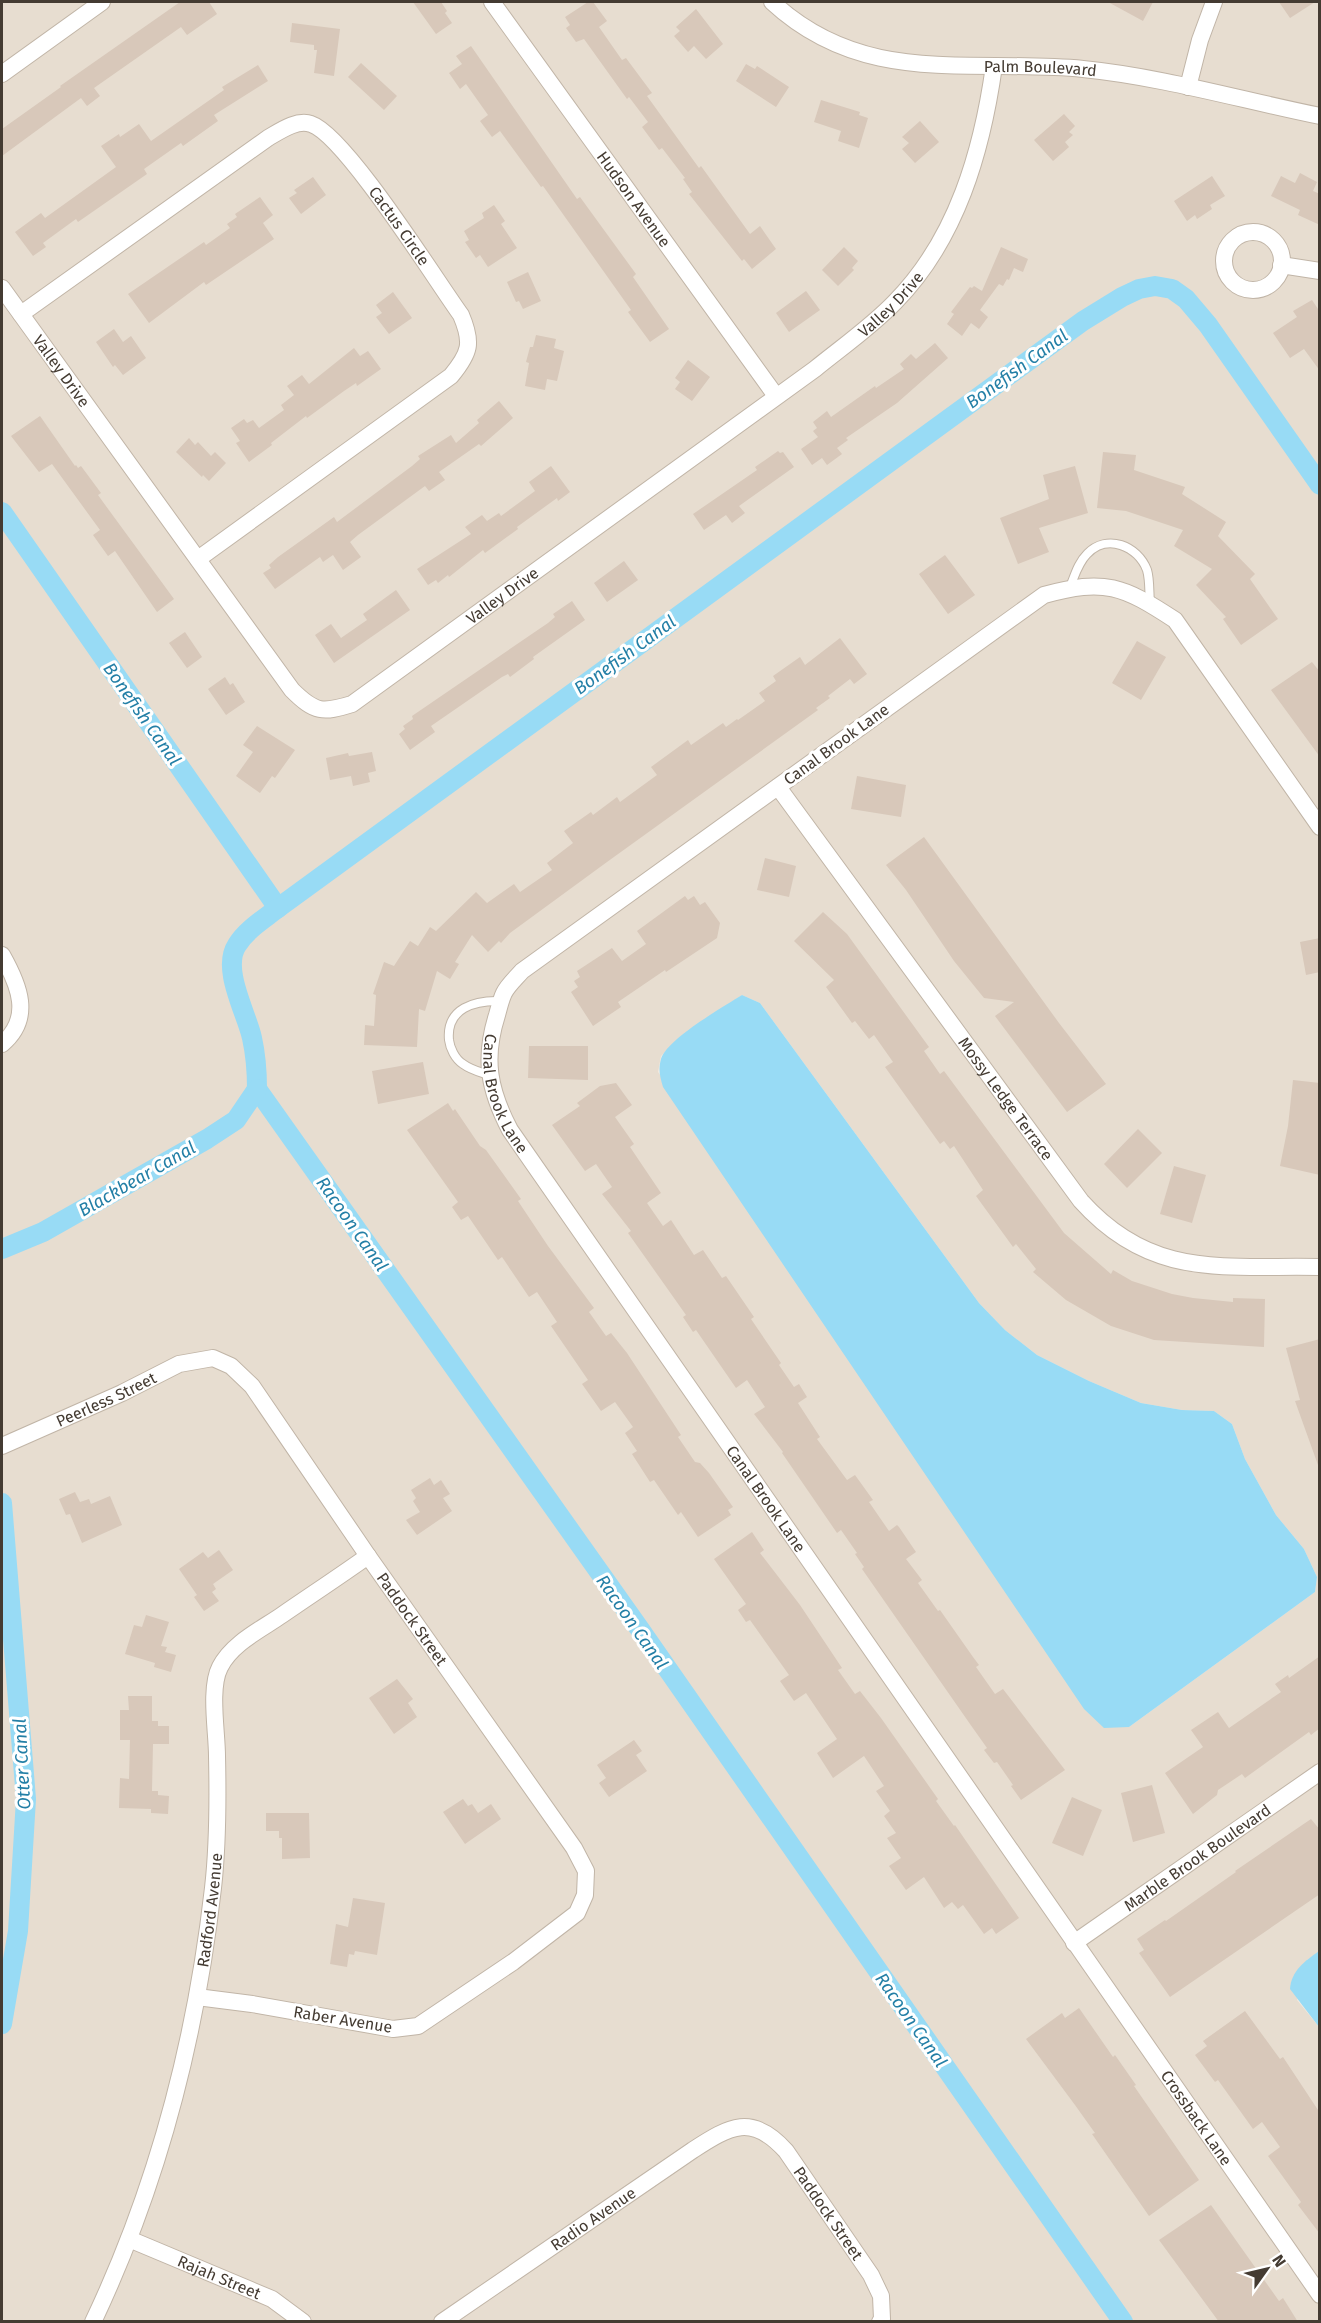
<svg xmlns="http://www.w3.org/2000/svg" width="1321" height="2323" viewBox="0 0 1321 2323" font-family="'Fira Sans',sans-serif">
<rect width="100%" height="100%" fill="#f2ebe2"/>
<path fill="#e7ddd0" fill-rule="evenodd" d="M 2,2 L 1319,2 L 1320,1951 L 1307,1960 L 1297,2000 L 1319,2027 L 1319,2321 L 2,2322 ZM 742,995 L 760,1003 L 979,1303 L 1005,1330 L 1037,1355 L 1089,1381 L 1141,1403 L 1182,1410 L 1214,1411 L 1232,1424 L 1245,1459 L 1276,1515 L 1304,1549 L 1317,1577 L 1315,1592 L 1129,1727 L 658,1072 L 661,1056 L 676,1041 Z"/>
<g fill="#98dbf5">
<path d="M 742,995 L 760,1003 L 979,1303 L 1005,1330 L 1037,1355 L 1089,1381 L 1141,1403 L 1182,1410 L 1214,1411 L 1232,1424 L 1245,1459 L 1276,1515 L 1304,1549 L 1317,1577 L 1315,1592 L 1129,1727 L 1104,1728 L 1084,1709 L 663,1087 C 660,1077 658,1070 661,1059 C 667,1039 723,1007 742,995 Z"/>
<path d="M 1319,1951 L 1319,2027 L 1290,1989 C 1291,1971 1305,1961 1319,1951 Z"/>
</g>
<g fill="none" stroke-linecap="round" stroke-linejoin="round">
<g stroke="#98dbf5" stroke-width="20">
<polyline points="2,512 278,908 1083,321 1122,297 1139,289 1155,286 1172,289 1186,299 1208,325 1320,485"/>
<path d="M 278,908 C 264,919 246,930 237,945 C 221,969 247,1014 252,1038 C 256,1056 257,1071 257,1089 L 639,1628 L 1123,2322"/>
<polyline points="2,1249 43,1232 207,1139 236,1120 257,1089"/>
<polyline points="2,1503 26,1799 18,1931 2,2024"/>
</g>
</g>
<g fill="#d8c8ba">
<polygon points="180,2 209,2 217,14 187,35 181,27 94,88 100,96 87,106 81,98 2,156 2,129 61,87 60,86"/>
<polygon points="413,2 441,2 447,11 445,13 452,23 436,34"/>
<polygon points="588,2 593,2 607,21 599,27 622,60 626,58 652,93 647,96 699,168 701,166 750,234 760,226 776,249 752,269 744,259 742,261 689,194 692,192 683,179 685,178 662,148 659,150 642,127 648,122 629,97 627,99 584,39 576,42 566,28 570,25 565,17"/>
<polygon points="1108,2 1153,2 1143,21"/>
<polygon points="1279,2 1315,2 1290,18"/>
<polygon points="696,9 723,44 706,59 694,46 688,52 674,36 680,31 676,27"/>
<polygon points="292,23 340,29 334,76 314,73 317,50 314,50 314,45 290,42"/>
<polygon points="471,46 577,199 580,197 636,274 633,277 669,329 650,342 628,312 631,310 543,186 541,187 500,131 492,137 480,121 488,115 466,84 460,89 449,73 462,64 456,56"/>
<polygon points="361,63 397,96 384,110 348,77"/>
<polygon points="746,64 755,69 757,66 789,87 776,107 736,81"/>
<polygon points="258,65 268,81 214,115 218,121 183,146 181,143 144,169 147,174 78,222 76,219 43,243 46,247 33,256 15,232 41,213 45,218 116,167 101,146 119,134 120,137 139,124 151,141 224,90 222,87"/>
<polygon points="821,100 860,112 859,115 868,118 859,148 838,141 841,131 814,122"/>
<polygon points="1064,114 1075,126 1069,132 1073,135 1065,142 1069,147 1053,161 1034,140"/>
<polygon points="920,121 939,142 915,163 902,149 909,143 902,137"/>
<polygon points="1300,173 1317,182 1313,191 1320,194 1320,225 1298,215 1300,210 1271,196 1281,176 1295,183"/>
<polygon points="1212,176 1225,196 1210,205 1212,209 1197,219 1195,215 1187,221 1174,201"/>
<polygon points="313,177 326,195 301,214 289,198 297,193 294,190"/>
<polygon points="260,197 273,215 263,223 274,239 206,285 204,282 149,323 128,294 204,242 206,245 230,228 227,224 237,217 235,214"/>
<polygon points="494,205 505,221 501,224 517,248 488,267 480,255 476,258 465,242 469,240 464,231 484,218 482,213"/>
<polygon points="844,247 858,261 852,268 854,270 838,286 822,270"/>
<polygon points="1001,247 1028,259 1023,272 1014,268 1009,280 1007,279 1003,286 999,284 980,310 988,317 979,329 971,323 962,336 947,324 954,314 951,312 970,287 972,288 974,286 982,291"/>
<polygon points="528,272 541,301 523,309 519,301 516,302 507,282"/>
<polygon points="806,291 820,310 789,332 776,313"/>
<polygon points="393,292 412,318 389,334 376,317 382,313 376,305"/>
<polygon points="1312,300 1320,312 1320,371 1304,349 1290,358 1273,333 1297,317 1293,311"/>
<polygon points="114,329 123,342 131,336 146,358 123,375 115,365 113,367 96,342"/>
<polygon points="536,335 556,339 554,348 564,351 557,381 547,379 545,390 525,386 529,363 526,362 530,347 533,347"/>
<polygon points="935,343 948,358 897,403 846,438 848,440 837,448 842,454 827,465 822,458 812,465 801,449 818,437 813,431 817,428 813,422 827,411 831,417 875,386 876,388 904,369 900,364 911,354 916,359"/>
<polygon points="354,348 360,356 368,351 381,369 357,386 356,383 344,391 307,418 306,416 271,443 272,445 249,462 236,443 240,441 231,428 244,419 247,423 253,420 259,428 284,410 281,405 294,395 287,386 302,375 309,384"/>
<polygon points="688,360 710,377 692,401 675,389 680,382 675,378"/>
<polygon points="499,401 513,418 481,446 479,444 439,472 445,480 429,491 425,486 358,535 350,542 361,557 343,570 333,555 323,562 320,557 275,589 263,573 271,568 269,565 278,557 334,517 337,522 412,466 420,459 418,456 451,435 456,443 479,423 477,420"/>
<polygon points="40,416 75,466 76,465 78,468 81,466 101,493 98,495 103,502 174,599 157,612 115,551 108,556 93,535 100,530 52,464 39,472 11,436"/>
<polygon points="189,438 195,445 198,442 211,456 215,452 226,463 209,481 203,475 202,477 176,452"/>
<polygon points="778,451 780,453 783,452 794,467 739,506 745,513 732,523 726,515 704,530 693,514 757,470 755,467"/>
<polygon points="1103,452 1136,455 1134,470 1185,487 1182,494 1226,522 1218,536 1255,574 1250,579 1278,619 1241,645 1223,619 1226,617 1196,585 1212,569 1174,546 1183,530 1126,511 1097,508"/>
<polygon points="551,466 570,492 558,501 557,498 517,527 518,529 485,553 483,550 449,577 448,575 438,583 436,580 428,585 417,569 471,534 465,527 482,515 487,521 499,513 501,516 535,491 529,482"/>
<polygon points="1075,466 1088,513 1039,528 1049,552 1018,564 1000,518 1049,499 1043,475"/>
<polygon points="945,555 975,595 948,614 919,574"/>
<polygon points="624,561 638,580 607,602 594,583"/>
<polygon points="396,590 410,610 334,663 315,635 331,624 341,638 367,620 363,614"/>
<polygon points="572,601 585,620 533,657 534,659 510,677 508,674 502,677 431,726 435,732 410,750 399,734 405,729 403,726 413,719 412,716 548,623 555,617 553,614"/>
<polygon points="185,632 202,657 187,668 169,643"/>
<polygon points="840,638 867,674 854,684 850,679 828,696 830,698 816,708 818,710 607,862 510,933 501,943 499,941 488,952 472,935 455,962 459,964 450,979 437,971 425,1011 419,1009 417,1047 364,1045 365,1025 374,1026 376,995 373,994 384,962 394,966 410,941 418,946 430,927 436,931 476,892 487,903 514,884 520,892 552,870 547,863 573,843 564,831 591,812 593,815 617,797 620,802 657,775 651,767 688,740 691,745 723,723 726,727 737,719 738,720 765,701 759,693 776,681 773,676 800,657 805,665"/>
<polygon points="1137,641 1166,657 1141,700 1112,683"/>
<polygon points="1312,662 1320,672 1320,757 1271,690"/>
<polygon points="225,677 230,685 233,683 245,702 226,715 208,689"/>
<polygon points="257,726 295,750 275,778 272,776 260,793 236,776 253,752 243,745"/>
<polygon points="372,752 376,771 368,773 370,782 353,786 351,776 330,780 326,758 348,753 349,756"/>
<polygon points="857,776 906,785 901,817 851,809"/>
<polygon points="924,837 1059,1023 1106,1084 1067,1112 995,1016 1014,1002 984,998 954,961 906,890 886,865"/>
<polygon points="765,858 796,866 789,897 757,890"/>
<polygon points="685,896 688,900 694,896 700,905 705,902 720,923 717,938 666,972 665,970 618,1002 621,1007 593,1026 571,992 578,987 574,981 580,977 577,971 612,948 622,961 646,944 637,931"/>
<polygon points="823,912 847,934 929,1047 924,1051 940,1074 944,1071 947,1075 1064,1233 1111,1274 1113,1270 1132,1281 1172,1294 1193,1298 1233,1302 1233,1298 1265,1299 1264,1347 1154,1340 1111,1326 1066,1300 1033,1272 1036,1269 1016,1244 1013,1247 976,1196 983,1190 954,1146 950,1149 944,1141 940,1144 885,1067 893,1062 874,1035 869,1039 855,1021 852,1023 826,987 834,980 794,941"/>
<polygon points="1320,938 1320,972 1306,975 1300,942"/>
<polygon points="529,1046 588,1046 588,1080 528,1078"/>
<polygon points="423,1062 429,1094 378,1104 372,1071"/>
<polygon points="1293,1080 1320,1083 1320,1175 1280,1166 1288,1126"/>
<polygon points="616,1083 632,1105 615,1117 634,1144 630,1147 661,1193 647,1203 663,1226 671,1220 694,1255 703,1250 722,1278 726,1276 754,1317 751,1319 781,1363 779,1365 794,1387 799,1384 807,1397 798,1403 820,1437 817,1439 847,1480 855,1475 873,1500 869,1502 889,1531 897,1525 899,1527 916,1552 906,1559 922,1580 918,1583 938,1611 940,1610 973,1657 979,1665 976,1667 995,1694 1003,1689 1065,1770 1021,1800 1011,1786 1013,1785 997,1762 994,1763 984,1750 987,1748 970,1724 862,1569 864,1567 855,1554 857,1553 841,1530 837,1533 782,1453 783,1452 754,1414 765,1407 747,1380 736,1388 696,1330 693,1332 683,1317 686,1315 628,1233 631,1231 602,1194 612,1187 596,1164 585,1171 552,1125 580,1106 577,1103 600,1086"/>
<polygon points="448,1103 453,1111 455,1109 459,1115 480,1146 486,1150 521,1199 518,1201 548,1246 594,1308 589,1312 606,1336 611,1333 627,1353 681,1435 678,1437 695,1462 700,1463 709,1473 733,1507 728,1510 731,1515 698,1537 681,1512 678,1515 654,1480 650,1482 632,1454 637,1451 625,1433 633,1427 615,1402 601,1411 582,1384 588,1380 551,1326 557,1322 537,1292 529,1297 502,1257 498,1260 468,1216 461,1220 452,1207 458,1202 407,1130"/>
<polygon points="1138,1129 1162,1153 1127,1188 1104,1164"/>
<polygon points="1174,1166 1206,1175 1192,1223 1160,1214"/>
<polygon points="1320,1339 1320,1465 1318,1465 1295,1401 1300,1400 1286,1348"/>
<polygon points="430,1478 434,1485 441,1480 450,1494 443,1498 452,1511 417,1535 406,1520 420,1512 413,1501 416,1498 411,1490"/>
<polygon points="75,1492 80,1502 89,1499 91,1504 110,1496 122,1525 82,1543 70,1514 66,1515 59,1499"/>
<polygon points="752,1532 764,1550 760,1553 800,1605 842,1668 838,1670 855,1694 860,1691 881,1718 938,1799 936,1801 954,1826 955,1825 1019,1918 996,1934 992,1928 984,1934 963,1905 958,1909 952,1902 944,1908 924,1877 906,1890 889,1866 901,1858 887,1838 896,1833 884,1816 890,1811 876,1791 884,1786 864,1756 833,1778 817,1753 837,1739 806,1693 794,1701 780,1681 789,1675 750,1620 746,1622 738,1610 746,1604 714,1559"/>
<polygon points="219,1550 233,1570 213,1584 216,1589 212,1592 219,1601 204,1611 194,1597 197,1595 179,1569 203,1552 208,1558"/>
<polygon points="146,1615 169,1622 161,1646 167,1647 165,1652 176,1655 171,1672 154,1667 155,1663 125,1654 134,1625 142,1627"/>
<polygon points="1320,1656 1320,1728 1311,1735 1309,1732 1245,1778 1242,1774 1218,1790 1217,1795 1193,1814 1165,1773 1203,1747 1191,1730 1218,1712 1229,1728 1281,1692 1275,1684 1288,1675 1289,1678"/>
<polygon points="397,1679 413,1699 408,1703 417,1717 394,1734 369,1698"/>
<polygon points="128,1696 152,1696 152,1721 158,1721 158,1726 169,1726 169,1744 153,1744 152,1791 158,1791 158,1795 169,1796 168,1814 151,1813 151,1809 119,1808 120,1778 129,1779 130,1740 120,1740 120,1710 129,1710"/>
<polygon points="634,1740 642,1751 636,1755 647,1771 609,1797 599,1783 606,1778 597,1765"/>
<polygon points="1152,1785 1165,1833 1133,1842 1121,1793"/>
<polygon points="1072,1797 1102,1810 1083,1856 1052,1843"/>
<polygon points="463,1799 468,1806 472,1804 478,1813 491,1804 501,1819 465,1844 443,1812"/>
<polygon points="266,1813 309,1813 310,1858 282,1859 282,1838 279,1838 279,1831 266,1831"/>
<polygon points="1311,1819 1320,1830 1320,1894 1170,1997 1139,1953 1144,1950 1137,1939 1165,1920 1166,1921 1236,1872 1235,1871"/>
<polygon points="353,1898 385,1903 377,1955 355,1951 354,1955 349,1954 347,1967 330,1964 336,1924 348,1927"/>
<polygon points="1079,2008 1113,2057 1115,2055 1136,2085 1134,2086 1199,2180 1149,2216 1092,2134 1095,2133 1075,2105 1026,2039 1062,2013 1065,2018"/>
<polygon points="1245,2011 1280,2059 1283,2057 1320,2113 1320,2234 1298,2205 1301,2202 1268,2156 1280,2147 1262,2122 1253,2129 1218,2080 1215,2082 1195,2055 1207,2046 1203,2041"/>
<polygon points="1211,2205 1279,2301 1283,2298 1298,2322 1219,2322 1159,2240"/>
</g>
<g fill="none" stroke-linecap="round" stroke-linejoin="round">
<defs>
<g id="lane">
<path d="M 1070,587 C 1075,575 1078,563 1087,554 C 1107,533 1138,546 1147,570 C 1150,580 1149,593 1150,603"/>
<path d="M 489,1075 C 480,1072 471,1070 463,1064 C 455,1059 450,1048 449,1040 C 446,1008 475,1000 501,1001"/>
</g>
<g id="street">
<path id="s1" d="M 492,2 L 776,396"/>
<path id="s2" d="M 772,2 C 865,88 970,58 1083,69 C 1163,77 1241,100 1320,116"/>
<polyline points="2,74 102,2"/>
<polyline points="1188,87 1200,40 1214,2"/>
<circle cx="1253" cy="261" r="29"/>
<polyline points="1281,265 1320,271"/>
<path id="s3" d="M 2,288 L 292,690 C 315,713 323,713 352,704 L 815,369 C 842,347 871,327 895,302 C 957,239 982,151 994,66"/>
<path id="s4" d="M 21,314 L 268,138 C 280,131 297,119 311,124 C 345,135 435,279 461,315 C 473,343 470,353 451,376 L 198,559"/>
<path id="s5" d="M 778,787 L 1081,1201 C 1152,1280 1224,1265 1320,1267"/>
<path id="s6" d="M 1320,827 L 1175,620 C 1123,586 1105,578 1044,595 L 522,971 C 516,978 508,985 504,993 C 501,999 499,1008 497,1015 C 483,1059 489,1090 510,1130 L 1320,2295"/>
<path d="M 2,955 C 19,985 33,1018 2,1044"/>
<path id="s7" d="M 2,1446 L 122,1393 L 179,1364 L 213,1358 L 231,1366 L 252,1386 L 368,1556 L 574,1848 L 586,1871 L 585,1895 L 577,1913 L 513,1962 L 418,2026 L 393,2029 L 252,2004 L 197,1997"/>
<path id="s8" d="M 1074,1943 L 1320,1772"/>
<path id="s9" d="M 129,2239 L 272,2299 L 303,2322"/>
<path id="s10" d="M 93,2322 C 158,2185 196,2038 213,1888 C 218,1844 218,1800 217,1756 C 217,1732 209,1688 220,1667 C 232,1643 262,1629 282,1615 C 311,1595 340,1576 368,1556"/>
<path id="s11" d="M 442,2322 L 693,2150 C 730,2126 752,2113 786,2151 L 871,2275 L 881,2296 L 882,2319 L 880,2322"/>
</g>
</defs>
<use href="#lane" stroke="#c1b5a7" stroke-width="10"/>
<use href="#street" stroke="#c1b5a7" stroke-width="18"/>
<use href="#lane" stroke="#fff" stroke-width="8"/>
<use href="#street" stroke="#fff" stroke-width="16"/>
</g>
<g text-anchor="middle" stroke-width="6" stroke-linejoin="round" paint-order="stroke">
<g font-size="16" fill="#443b32" stroke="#fff">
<text dy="6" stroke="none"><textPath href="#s2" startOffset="284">Palm Boulevard</textPath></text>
<text dy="6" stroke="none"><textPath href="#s1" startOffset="243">Hudson Avenue</textPath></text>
<text dy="6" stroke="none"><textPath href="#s4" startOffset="486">Cactus Circle</textPath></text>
<text dy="6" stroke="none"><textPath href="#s3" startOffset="1234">Valley Drive</textPath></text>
<text dy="6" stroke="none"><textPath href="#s3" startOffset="102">Valley Drive</textPath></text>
<text dy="6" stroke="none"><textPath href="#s3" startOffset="748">Valley Drive</textPath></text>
<text transform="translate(836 744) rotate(-36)" y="6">Canal Brook Lane</text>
<text dy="6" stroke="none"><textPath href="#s6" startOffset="1170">Canal Brook Lane</textPath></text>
<text dy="6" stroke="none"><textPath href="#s5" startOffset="386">Mossy Ledge Terrace</textPath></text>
<text dy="6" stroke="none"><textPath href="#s7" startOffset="114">Peerless Street</textPath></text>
<text dy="6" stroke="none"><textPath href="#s6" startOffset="1656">Canal Brook Lane</textPath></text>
<text dy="6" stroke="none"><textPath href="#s7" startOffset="561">Paddock Street</textPath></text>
<text dy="6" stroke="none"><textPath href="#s8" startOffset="150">Marble Brook Boulevard</textPath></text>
<text dy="6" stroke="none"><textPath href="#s10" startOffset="430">Radford Avenue</textPath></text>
<text transform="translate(343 2019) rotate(9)" y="6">Raber Avenue</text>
<text dy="6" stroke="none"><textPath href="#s6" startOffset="2410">Crossback Lane</textPath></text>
<text dy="6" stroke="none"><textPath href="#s11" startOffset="486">Paddock Street</textPath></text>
<text dy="6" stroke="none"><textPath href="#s11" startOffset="183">Radio Avenue</textPath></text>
<text dy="6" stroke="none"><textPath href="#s9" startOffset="98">Rajah Street</textPath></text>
</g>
<g font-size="18" font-style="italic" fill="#237fa6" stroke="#fff">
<text transform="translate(1017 369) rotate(-36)" y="6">Bonefish Canal</text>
<text transform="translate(625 655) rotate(-36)" y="6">Bonefish Canal</text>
<text transform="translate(142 714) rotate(55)" y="6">Bonefish Canal</text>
<text transform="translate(137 1179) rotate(-30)" y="6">Blackbear Canal</text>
<text transform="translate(352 1224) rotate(55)" y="6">Racoon Canal</text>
<text transform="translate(632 1622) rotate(55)" y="6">Racoon Canal</text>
<text transform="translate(22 1764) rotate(-93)" y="6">Otter Canal</text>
<text transform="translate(911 2020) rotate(55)" y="6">Racoon Canal</text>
</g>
</g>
<rect width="1321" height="2323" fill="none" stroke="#443b32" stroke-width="6"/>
<g transform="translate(1267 2269) rotate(56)" stroke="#ffffff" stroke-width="4.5" paint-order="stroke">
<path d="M0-4.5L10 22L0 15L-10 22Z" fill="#443b32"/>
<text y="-9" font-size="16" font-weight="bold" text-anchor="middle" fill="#443b32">N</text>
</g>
</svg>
